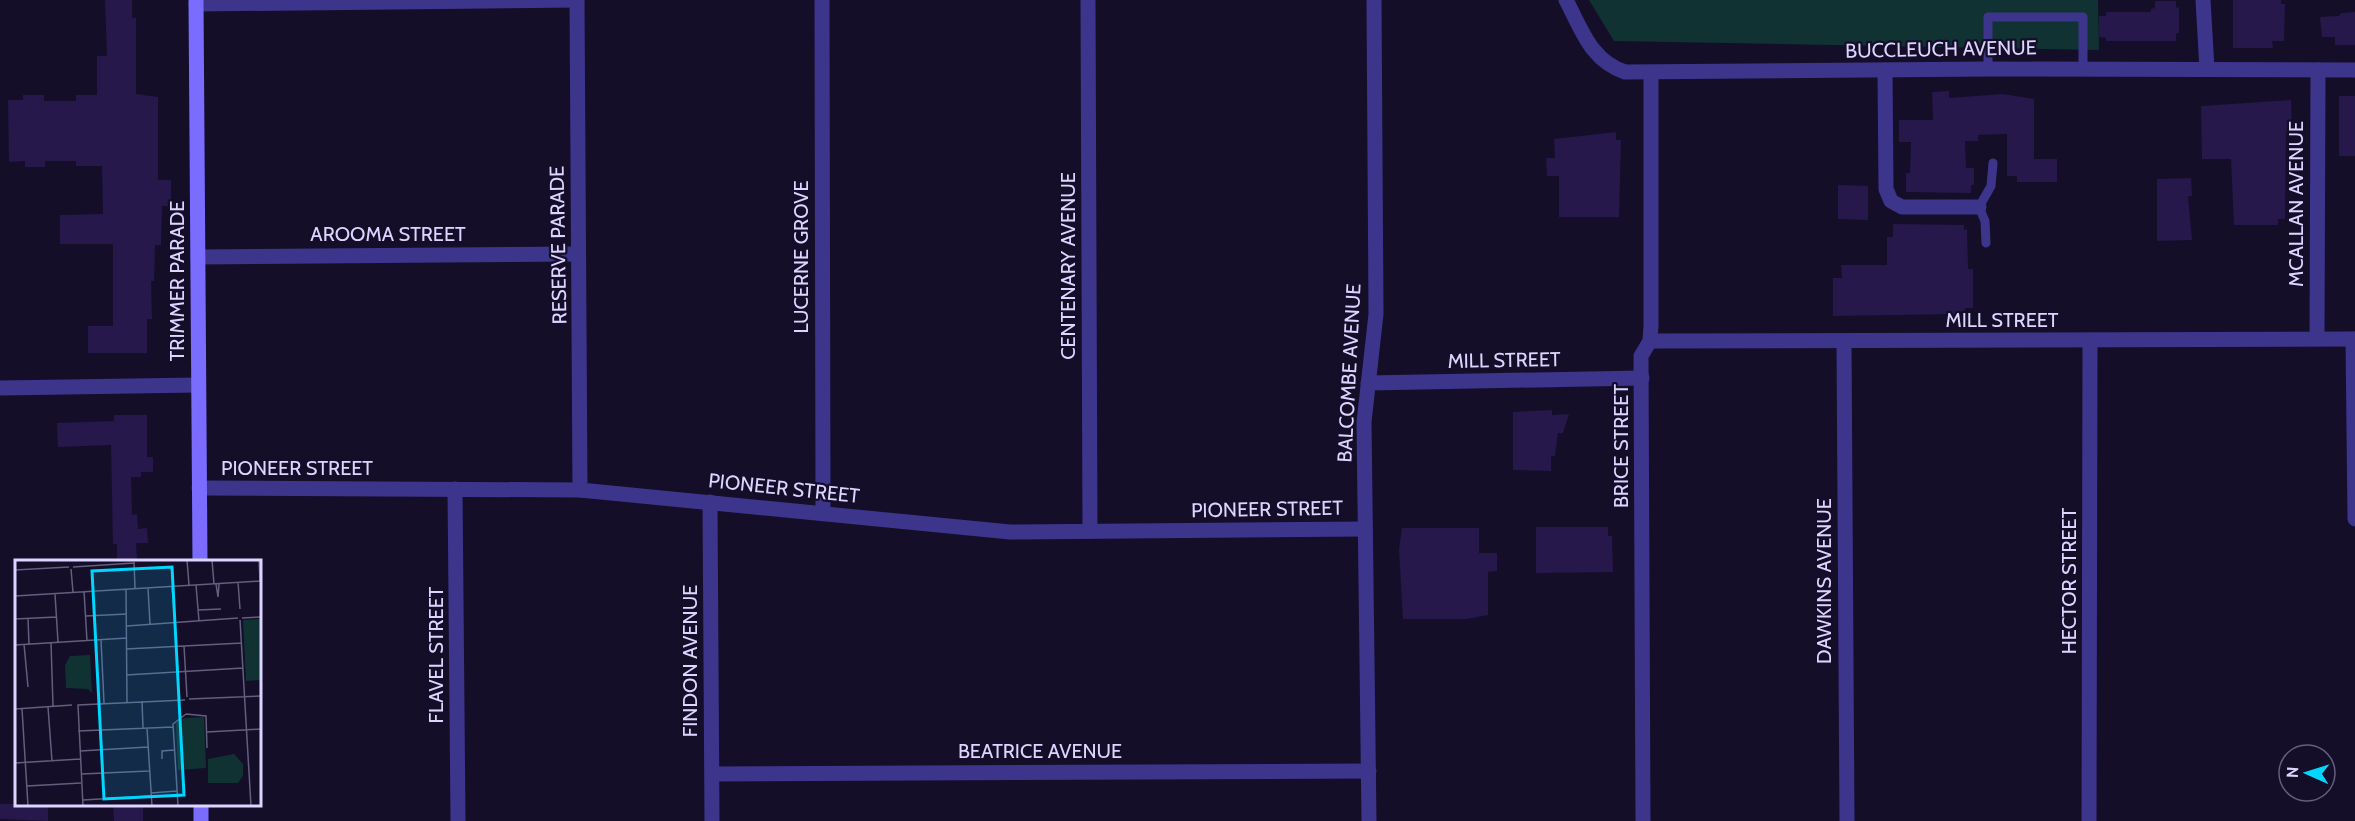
<svg xmlns="http://www.w3.org/2000/svg" width="2355" height="821" viewBox="0 0 2355 821" font-family="Cabin,sans-serif">
<rect width="100%" height="100%" fill="#140e29"/>
<polygon fill="#103233" points="1589,0 2098,0 2099,50 1614,41"/>
<g fill="#26184b">
<polygon points="105,0 132,0 132,18 136,18 136,94 158,97 158,180 171,180 171,206 162,206 161,245 155,245 154,281 151,281 152,319 147,319 147,353 88,353 88,326 113,326 113,244 60,244 60,215 103,214 102,166 76,166 76,161 45,161 45,167 25,167 25,161 9,162 8,100 23,100 23,95 44,95 44,101 76,101 76,95 97,95 97,56 107,56"/>
<polygon points="2233,0 2281,0 2281,4 2285,4 2284,41 2272,41 2273,48 2233,48"/>
<polygon points="2155,1 2176,1 2176,8 2179,7 2179,33 2176,33 2176,41 2106,41 2106,38 2099,37 2099,16 2106,16 2106,12 2151,12 2151,9 2155,8"/>
<polygon points="2355,12 2355,45 2335,45 2335,37 2322,37 2320,17 2339,16 2341,13"/>
<polygon points="1949,91 1949,98 2003,94 2034,99 2034,159 2057,159 2057,182 2017,182 2017,176 2007,176 2007,134 1978,135 1978,141 1965,141 1966,168 1974,168 1974,185 1971,185 1971,193 1906,192 1906,173 1910,173 1911,142 1899,142 1899,120 1933,120 1932,92"/>
<rect x="2339" y="96" width="16" height="60"/>
<polygon points="2291,100 2292,132 2286,132 2285,219 2278,219 2278,225 2234,225 2231,159 2202,159 2201,106"/>
<polygon points="1616,132 1616,140 1621,140 1619,217 1559,217 1559,176 1547,176 1546,158 1555,158 1554,139"/>
<polygon points="2191,178 2192,196 2188,196 2192,240 2157,241 2157,179"/>
<polygon points="1838,185 1868,186 1868,220 1838,219"/>
<polygon points="1893,224 1964,225 1964,230 1967,229 1968,269 1973,269 1973,308 1965,308 1965,313 1957,314 1833,316 1833,278 1842,278 1841,265 1887,265 1887,237 1893,237"/>
<polygon points="1552,410 1552,415 1569,414 1563,433 1558,433 1555,456 1551,456 1551,471 1513,470 1513,412"/>
<polygon points="114,415 147,415 147,457 153,457 153,472 141,472 141,477 131,477 132,515 137,514 138,529 147,528 148,543 136,543 137,561 117,561 117,544 113,544 111,445 58,447 57,423 114,421"/>
<polygon points="1536,527 1608,527 1608,536 1612,536 1613,572 1536,573"/>
<polygon points="1402,528 1479,528 1479,553 1497,553 1497,571 1488,572 1488,615 1467,619 1403,619 1399,549"/>
<polygon points="0,804 48,804 48,821 0,819"/>
<polygon points="113,804 143,804 143,821 114,821"/>
</g>
<g fill="none" stroke-linecap="round" stroke-linejoin="round">
<g stroke="#3d358b" stroke-width="9">
<polyline points="1988,69 1988,17 2083,17 2083,69"/>
<polyline points="1986,243 1985,221 1979,207 1991,186 1993,163"/>
</g>
<g stroke="#3d358b" stroke-width="15">
<polyline points="577,0 580,490"/>
<polyline points="822,0 823,513"/>
<polyline points="1088,0 1090,531"/>
<path d="M 1566,0 C 1582,30 1591,61 1625,72 L 1988,69 L 2355,70"/>
<polyline points="2203,0 2207,69"/>
<polyline points="196,4 577,0"/>
<polyline points="1885,70 1886,189 1891,201 1902,207 1979,207"/>
<polyline points="198,257 578,254"/>
<polyline points="2317,338 2318,70"/>
<polyline points="2353,339 2355,519"/>
<polyline points="1650,341 2355,339"/>
<polyline points="1844,342 1847,821"/>
<polyline points="1368,383 1642,378"/>
<polyline points="0,388 198,385"/>
<polyline points="199,488 580,490 1010,532 1365,529"/>
<polyline points="455,489 458,821"/>
<polyline points="710,502 712,821"/>
<polyline points="712,774 1369,771"/>
<polyline points="1369,821 1364,422 1376,314 1374,0"/>
<polyline points="1643,821 1641,356 1650,341 1651,325 1651,73"/>
<polyline points="2089,821 2090,341"/>
</g>
<g stroke="#796cff" stroke-width="15">
<polyline points="196,0 200,562"/>
<polyline points="201,804 201,821"/>
</g>
</g>
<g text-anchor="middle" stroke-width="4.5" stroke-linejoin="round" paint-order="stroke">
<g font-size="20" fill="#ddd5ff" stroke="#140e29">
<text transform="translate(1941 49) rotate(-1)" y="7">BUCCLEUCH AVENUE</text>
<text transform="translate(2296 204) rotate(-90)" y="7">MCALLAN AVENUE</text>
<text x="388" y="241">AROOMA STREET</text>
<text transform="translate(558 245) rotate(-91)" y="7">RESERVE PARADE</text>
<text transform="translate(801 257) rotate(-90)" y="7">LUCERNE GROVE</text>
<text transform="translate(1068 266) rotate(-90)" y="7">CENTENARY AVENUE</text>
<text transform="translate(177 281) rotate(-90)" y="7">TRIMMER PARADE</text>
<text x="2002" y="327">MILL STREET</text>
<text transform="translate(1504 360) rotate(-1)" y="7">MILL STREET</text>
<text transform="translate(1349 373) rotate(-87)" y="7">BALCOMBE AVENUE</text>
<text transform="translate(1621 446) rotate(-90)" y="7">BRICE STREET</text>
<text x="297" y="475">PIONEER STREET</text>
<text transform="translate(784 488) rotate(6)" y="7">PIONEER STREET</text>
<text transform="translate(1267 509) rotate(-1)" y="7">PIONEER STREET</text>
<text transform="translate(1824 581) rotate(-90)" y="7">DAWKINS AVENUE</text>
<text transform="translate(2069 581) rotate(-90)" y="7">HECTOR STREET</text>
<text transform="translate(436 655) rotate(-90)" y="7">FLAVEL STREET</text>
<text transform="translate(690 661) rotate(-90)" y="7">FINDON AVENUE</text>
<text x="1040" y="758">BEATRICE AVENUE</text>
</g>
</g>
<g transform="translate(15 560)">
<rect width="246" height="246" fill="#140e29"/>
<path d="M 246,59 L 246,120 L 231,121 L 228,60 ZM 75,95 L 77,133 L 73,129 L 51,128 L 50,105 L 55,96 ZM 189,157 L 191,208 L 163,210 L 161,163 L 169,158 ZM 219,194 L 228,204 L 228,216 L 223,223 L 193,223 L 193,199 Z" fill="#103233"/>
<path fill="none" stroke="#645e7f" stroke-width="1.5" d="M 172,0 L 174,25M 197,0 L 199,24M 244,0 L 245,21M 119,2 L 120,28M 58,7 L 119,3M 56,9 L 58,32M 0,10 L 54,7M 223,22 L 225,49M 201,24 L 203,37 L 204,24M 181,25 L 184,61M 157,26 L 160,63M 133,28 L 135,64M 111,29 L 112,142M 69,31 L 72,81M 40,34 L 43,82M 0,36 L 246,21M 183,50 L 206,49M 71,56 L 112,54M 227,58 L 246,57M 0,59 L 41,57M 13,59 L 14,84M 225,60 L 236,246M 112,66 L 223,58M 86,80 L 89,143M 36,83 L 38,146M 9,84 L 13,127M 0,85 L 112,78M 169,86 L 172,137M 111,89 L 227,83M 111,115 L 228,108M 174,139 L 246,136M 127,141 L 128,168M 33,147 L 37,201M 0,149 L 57,145M 7,149 L 13,246M 171,154 L 191,156 L 192,188M 132,168 L 137,246M 63,171 L 158,167M 192,172 L 246,169M 65,191 L 133,187M 147,199 L 147,191 L 159,190M 0,203 L 65,199M 66,214 L 134,211M 12,226 L 66,223M 136,233 L 162,231M 68,240 L 136,236M 68,246 L 63,145 L 170,140M 163,246 L 158,164 L 171,154"/>
<path fill="#01d6ff" fill-opacity="0.15" stroke="#01d6ff" stroke-width="3" d="M 157,7 L 169,235 L 89,239 L 77,11 Z"/>
<rect width="246" height="246" fill="none" stroke="#ddd5ff" stroke-width="3"/>
</g>
<g transform="translate(2307 773) rotate(273)"><circle r="28" fill="#140e29" stroke="#645e7f" stroke-width="1.5"/>
<path d="M0-4.5L10 22L0 15L-10 22Z" fill="#01d6ff"/>
<text y="-9" font-size="16" font-weight="bold" text-anchor="middle" fill="#ddd5ff">N</text>
</g>
</svg>
